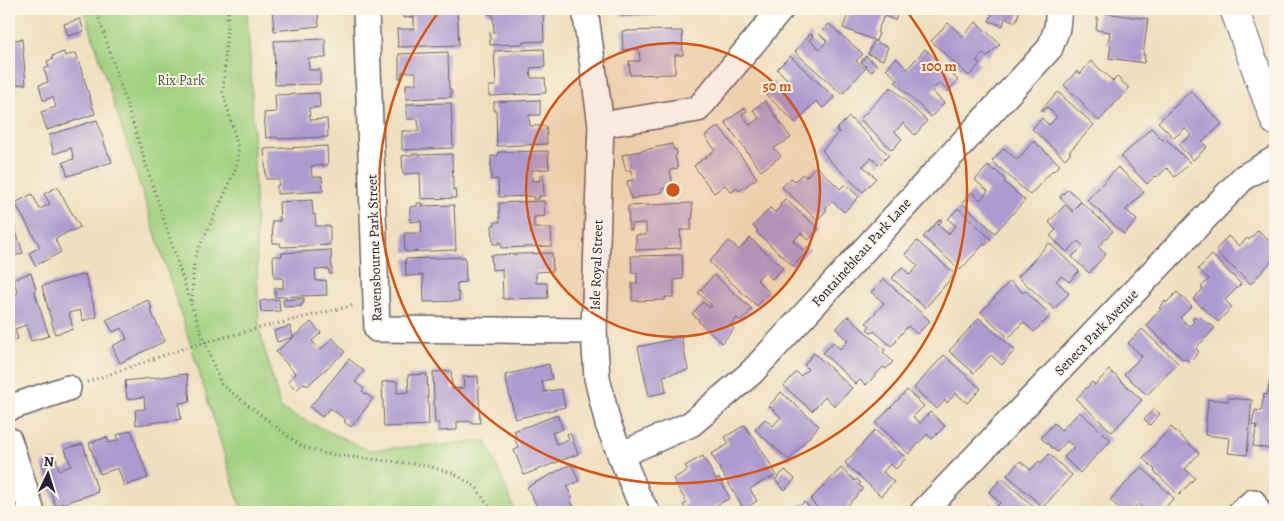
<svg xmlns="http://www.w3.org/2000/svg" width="1284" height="521" viewBox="0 0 1284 521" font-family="Alegreya,serif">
<rect width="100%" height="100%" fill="#fcf5e5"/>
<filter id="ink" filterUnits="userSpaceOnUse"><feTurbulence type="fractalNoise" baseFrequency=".02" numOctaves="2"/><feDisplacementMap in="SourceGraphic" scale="10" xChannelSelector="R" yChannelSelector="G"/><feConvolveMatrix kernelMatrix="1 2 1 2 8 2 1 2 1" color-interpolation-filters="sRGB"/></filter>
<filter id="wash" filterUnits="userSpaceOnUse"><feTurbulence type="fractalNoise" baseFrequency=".0096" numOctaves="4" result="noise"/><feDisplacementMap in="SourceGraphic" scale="20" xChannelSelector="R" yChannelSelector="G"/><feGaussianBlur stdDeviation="1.12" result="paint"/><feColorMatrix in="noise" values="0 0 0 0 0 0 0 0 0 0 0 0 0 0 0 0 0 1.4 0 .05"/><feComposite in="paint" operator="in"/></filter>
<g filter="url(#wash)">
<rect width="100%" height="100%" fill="#f0dfbe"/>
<polygon fill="#a0d17f" stroke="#617a5d" points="84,9 247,9 252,92 259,328 281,409 368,450 486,441 516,512 242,512 191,346"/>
<g id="blocks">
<g fill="#af9ad0">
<polygon points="272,9 306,9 306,12 318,11 319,26 274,31"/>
<polygon points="402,9 457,9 459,45 398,47 397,29 414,29 414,17 403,18"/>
<polygon points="487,9 543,9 544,41 523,42 523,44 490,45 490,33 494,32 493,14 487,14"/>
<polygon points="621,9 668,9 668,11 657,12 657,15 621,16"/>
<polygon points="850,9 900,9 895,20 884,16 877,32 879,33 876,41 843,28"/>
<polygon points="991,9 1020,9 1016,22 1005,18 1003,26 989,21 992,14 989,13"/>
<polygon points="1098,12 1148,19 1143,55 1145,55 1144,63 1109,58 1111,45 1108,44 1110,32 1096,30"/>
<polygon points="80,19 84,31 68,36 64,24"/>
<polygon points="976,22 1000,44 987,57 983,53 976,61 980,64 969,76 931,41 948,23 963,36"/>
<polygon points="829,24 863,54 856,61 865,69 842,94 795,52 810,34 813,36 809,40 820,49 827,41 819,34"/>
<polygon points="672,30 671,31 682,31 683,55 675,55 675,74 630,75 629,61 640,61 639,49 623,50 622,31"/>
<polygon points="22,39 26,84 12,85 11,74 9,75 9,41"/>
<polygon points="325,39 326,58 308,58 309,70 320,70 320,84 275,85 274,41"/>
<polygon points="874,41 888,47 883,60 868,54"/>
<polygon points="544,49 545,67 530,68 531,78 545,78 546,93 489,96 489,86 496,86 494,51"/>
<polygon points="925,49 958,80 948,91 939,83 932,91 944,103 931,117 895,82 898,80 886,69 896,58 907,69"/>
<polygon points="64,52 65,56 76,53 95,114 47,130 41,112 56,107 53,97 43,100 39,85 48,82 44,69 49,67 47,61 53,59 52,56"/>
<polygon points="448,52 449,89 451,89 451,97 406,99 406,84 416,84 416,72 402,72 402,78 399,78 399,54"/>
<polygon points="790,56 834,97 823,108 816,101 796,123 764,93 774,82 782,89 789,81 777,69"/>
<polygon points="866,56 877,65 871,72 861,62"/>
<polygon points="1091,61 1113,81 1117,77 1129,88 1099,121 1083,106 1084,104 1064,85 1077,71 1080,74"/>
<polygon points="891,87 927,121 915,135 903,123 895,132 902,139 892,150 860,119"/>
<polygon points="1191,91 1222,124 1202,142 1207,147 1193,160 1179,145 1191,135 1185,128 1174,138 1158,122"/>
<polygon points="1058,92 1094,125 1069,152 1071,153 1065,159 1032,129 1042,118 1049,125 1057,117 1047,107 1043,112 1041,110"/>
<polygon points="319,93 320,107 309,108 310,120 327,119 328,137 277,139 277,137 266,138 264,113 276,112 275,95"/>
<polygon points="540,100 540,115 529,115 530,126 546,126 547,144 497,146 496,110 494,111 494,102"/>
<polygon points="765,101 791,138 774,148 781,156 761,171 725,122 745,108 747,111 742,114 750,125 759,118 753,110"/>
<polygon points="451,103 453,148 402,150 402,131 419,131 418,119 407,119 407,104"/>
<polygon points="849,117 889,155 879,165 871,158 863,166 876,178 863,192 826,157 827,156 822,150 839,132 836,130"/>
<polygon points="97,120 108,154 109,154 112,162 68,176 63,162 74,159 71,148 54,154 49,135"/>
<polygon points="719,126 757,178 739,191 737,188 731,192 725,185 714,193 694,166 715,150 705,136"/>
<polygon points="1151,128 1163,140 1165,138 1190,163 1175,177 1167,168 1157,177 1155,176 1147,184 1121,157"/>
<polygon points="1034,141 1060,165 1054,171 1053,170 1030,195 992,161 1004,148 1017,160"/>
<polygon points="672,144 674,150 676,149 677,155 675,156 678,168 670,170 673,186 662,189 663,192 631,199 627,181 633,180 631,170 626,171 622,155"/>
<polygon points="327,146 328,165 311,166 312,177 322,177 323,191 277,194 277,185 279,185 279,179 266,179 264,149"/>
<polygon points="548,151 549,169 532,170 532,181 540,181 540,175 543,175 544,196 539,196 539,199 533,199 533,196 499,197 498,179 491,180 491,156 498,156 498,152"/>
<polygon points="412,154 418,154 418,155 452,154 453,190 455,189 456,198 421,199 420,173 403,174 402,156 412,155"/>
<polygon points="816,166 840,189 845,184 859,197 844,212 832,201 825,208 827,210 817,220 782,187 791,178 795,181 802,174 806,177"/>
<polygon points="988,166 994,171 995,170 1006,180 1004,182 1025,200 995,233 962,203 972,192 980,200 988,191 975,180"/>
<polygon points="1118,167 1144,192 1126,210 1137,220 1124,234 1087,200"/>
<polygon points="57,187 80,227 72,231 72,230 55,239 61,252 35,266 29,253 40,247 15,203 32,194 40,209 50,204 44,194"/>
<polygon points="1068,189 1081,201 1075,208 1081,202 1113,231 1098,247 1106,254 1089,273 1072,257 1083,246 1078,241 1067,252 1050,236 1056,230 1049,222 1065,205 1072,212 1073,211 1060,197"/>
<polygon points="785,199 819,229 809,240 801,233 793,241 804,251 808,246 810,249 793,266 756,232 758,231 753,226 770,208 775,212 781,206 780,205"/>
<polygon points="312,200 313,215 315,214 316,226 330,226 330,245 281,247 280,243 273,243 272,221 280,221 279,202"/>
<polygon points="544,201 545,216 534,217 534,228 551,228 552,246 501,248 501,242 498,242 499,244 493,244 492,225 495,225 495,222 500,222 499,203"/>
<polygon points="417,203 423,203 422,206 454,205 456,250 405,252 404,233 422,233 421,221 410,222 410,207 417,206"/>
<polygon points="692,203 693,218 691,218 691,230 680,230 681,248 636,250 636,235 646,235 646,223 631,224 632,230 629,230 628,206"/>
<polygon points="958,208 991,239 986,245 984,244 960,270 923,237 940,219 942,221 938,225 948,234 956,226 948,219"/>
<polygon points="9,209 23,253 9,258"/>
<polygon points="1258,230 1275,246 1275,257 1251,284 1215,251 1228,236 1239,246 1247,238 1249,240"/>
<polygon points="750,238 783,268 772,279 764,272 757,280 769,292 757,306 709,262 729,241 739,250"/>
<polygon points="917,241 955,274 925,308 892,278 902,267 910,275 918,266 905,254"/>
<polygon points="1049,243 1079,271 1069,282 1061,276 1056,281 1069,293 1054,309 1018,277"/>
<polygon points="331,250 332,274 329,274 329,269 315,270 316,281 326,280 327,295 275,297 275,288 283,288 283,278 274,278 273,256 282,256 282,253"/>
<polygon points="552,253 553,271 536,272 536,283 547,283 548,298 503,299 502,269 492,270 491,255"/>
<polygon points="682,255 683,279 674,280 674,297 665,297 665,300 632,301 632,283 637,283 637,273 632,273 631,256"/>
<polygon points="1212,255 1241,284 1225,300 1232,307 1218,322 1193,299 1203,289 1201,287 1209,279 1198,269"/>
<polygon points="465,257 466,282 457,283 457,293 459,292 459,301 424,302 423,275 406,276 405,259"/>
<polygon points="31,273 36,289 34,290 49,336 31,341 26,325 15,329 18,339 9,342 9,296 18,293 13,279"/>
<polygon points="85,274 97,317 83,321 80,310 69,313 73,329 55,334 42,286"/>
<polygon points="714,275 752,309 741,321 737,318 731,325 734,329 722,343 698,321 699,320 692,314 703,302 710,308 712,306 698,293"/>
<polygon points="884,279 930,321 917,334 908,326 896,340 897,341 891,346 874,331 872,333 867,329 870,326 866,323 884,303 871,292"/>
<polygon points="1010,281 1023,293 1025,291 1051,315 1034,332 1023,322 1009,338 981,312"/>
<polygon points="1177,292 1192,306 1180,318 1189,326 1194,322 1192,319 1194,316 1197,318 1199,316 1208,324 1209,323 1215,328 1196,348 1199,352 1190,362 1186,359 1184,360 1146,325 1161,309 1159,308 1165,301 1166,303"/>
<polygon points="304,298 304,303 302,303 302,306 284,307 283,300"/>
<polygon points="279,299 280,311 261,312 260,301"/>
<polygon points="148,300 152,308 150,309 165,341 120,363 112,346 127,339 122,328 113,332 106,320"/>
<polygon points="848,316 885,350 883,352 893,362 886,369 883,367 866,385 860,380 856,384 823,353 833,342 840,349 848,341 836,329"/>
<polygon points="979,318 1015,350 1002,365 991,355 974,373 949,351"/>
<polygon points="311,322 321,333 312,341 320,350 333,338 345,352 307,386 304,383 296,390 288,381 296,374 276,352"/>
<polygon points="290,326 293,337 277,342 274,331"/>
<polygon points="1142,329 1178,363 1147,395 1124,374 1142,356 1128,343"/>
<polygon points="681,336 688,370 663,376 666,392 649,396 638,347 673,339 672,338"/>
<polygon points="814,353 852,388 835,406 825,397 812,411 784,386 796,372 801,376 808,369 804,365"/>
<polygon points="944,355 981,389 967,403 956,393 947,403 945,400 937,409 914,388"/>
<polygon points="349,359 364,371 355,382 364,389 362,391 373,399 351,427 344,422 346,420 330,408 322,417 310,407"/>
<polygon points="549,364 552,379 542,381 544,392 561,389 565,407 515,419 505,375"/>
<polygon points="1109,370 1142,400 1112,432 1076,399 1092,382 1095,385"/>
<polygon points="451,371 452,389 464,388 463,377 478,376 480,423 471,423 471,421 457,422 457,430 439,431 439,423 435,423 433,372"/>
<polygon points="187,374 190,402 179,403 181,419 136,425 135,410 145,409 144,397 127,399 125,381"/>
<polygon points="427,374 429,425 384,427 382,382 397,381 397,393 409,392 408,375"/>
<polygon points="1271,376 1275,377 1275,442 1274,442 1272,449 1253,446 1257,426 1252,425 1255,410 1261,411 1264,394 1267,395"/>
<polygon points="907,390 924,406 913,417 920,423 930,412 945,426 932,439 927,434 909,454 876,423"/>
<polygon points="781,392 819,426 789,460 755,430 765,419 773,426 781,417 769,406"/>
<polygon points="1228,398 1252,400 1247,455 1228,453 1230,438 1205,435 1208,399 1228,401"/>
<polygon points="1154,409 1160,414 1150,425 1144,419"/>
<polygon points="1080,412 1111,440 1080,473 1064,457 1074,447 1067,441 1057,452 1041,438 1054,423 1061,430"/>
<polygon points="557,415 563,429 552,433 556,444 569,439 567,434 570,433 578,454 524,475 514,450 519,448 515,440 517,439 514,431"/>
<polygon points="745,425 752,437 753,436 777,475 769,479 769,478 750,489 757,501 744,509 711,454 729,444 725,437"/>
<polygon points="1171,427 1199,453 1185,469 1195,478 1179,495 1154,471 1155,470 1143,458"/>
<polygon points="131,430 148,478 124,486 118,468 100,474 89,443 107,437 109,443 118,440 117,435"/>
<polygon points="875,430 906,458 896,469 890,464 883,472 894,482 881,496 845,463"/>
<polygon points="83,444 98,492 55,506 42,463 56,459 59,470 71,466 65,449"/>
<polygon points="1049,454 1072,475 1043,507 1007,475 1020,461 1031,470 1039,461 1041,463"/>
<polygon points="703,456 716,480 719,478 730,498 705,512 687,512 683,505 687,503 673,479 688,470 685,466"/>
<polygon points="571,464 579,481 567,487 572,498 570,499 576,511 574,512 540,512 527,487"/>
<polygon points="1141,467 1174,498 1161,512 1142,512 1145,510 1138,504 1131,512 1124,512 1110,500"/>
<polygon points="841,468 855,481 857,479 861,483 859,485 863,489 846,507 851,512 822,512 810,500"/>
<polygon points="785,470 795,479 785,490 775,480"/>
<polygon points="1002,478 1039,512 980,512 987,505 993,510 1000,503 989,492"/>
<polygon points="804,502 815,512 794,512"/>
</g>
</g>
</g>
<g filter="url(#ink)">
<use href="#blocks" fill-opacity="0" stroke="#6a6469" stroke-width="1"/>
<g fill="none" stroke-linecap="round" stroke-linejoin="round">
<defs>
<g id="minor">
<polyline points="366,9 377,329 594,331"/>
<polyline points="585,9 601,125 594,331 597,378 608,424 638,497 647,512"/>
<polyline points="601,125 698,109 781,9"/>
<polyline points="9,408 68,388"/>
<polyline points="9,440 32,512"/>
<polyline points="620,455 691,424 751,373 1050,48 1057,28 1059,9"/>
<polyline points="923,512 1244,177 1275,159"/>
<polyline points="1241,512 1253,502 1258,512"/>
</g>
<polyline id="major" points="1234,9 1275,121"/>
</defs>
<use href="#minor" stroke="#6a6469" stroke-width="28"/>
<use href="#major" stroke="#6a6469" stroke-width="30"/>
<g stroke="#6a6469" stroke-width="3" stroke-dasharray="1 4" stroke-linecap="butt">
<polyline points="96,9 191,304 205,343 221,384 301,446 326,454 424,465 453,473 476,487 492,512"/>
<polyline points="192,301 194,258 228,187 238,162 238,147 223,92 228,9"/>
<polyline points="87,382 191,346 259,328 355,305"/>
</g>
<use href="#minor" stroke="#fff" stroke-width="25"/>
<use href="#major" stroke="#fff" stroke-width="28"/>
</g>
</g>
<circle cx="673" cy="190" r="147" fill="#d45411" fill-opacity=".12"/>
<g fill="none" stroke="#d45411" stroke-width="2.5">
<circle cx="673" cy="190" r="147"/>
<path d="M905 9A294 294 0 1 1 441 9"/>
</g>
<g text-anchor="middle" stroke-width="4" stroke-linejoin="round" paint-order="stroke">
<g font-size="14" fill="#48574f" stroke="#fcf5e5">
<text x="181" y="85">Rix Park</text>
</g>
<g font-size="14" fill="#22223b" stroke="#fcf5e5">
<text transform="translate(374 248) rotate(-92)" y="5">Ravensbourne Park Street</text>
<text transform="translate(861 252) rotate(-48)" y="5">Fontainebleau Park Lane</text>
<text transform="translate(596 265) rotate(-88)" y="5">Isle Royal Street</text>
<text transform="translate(1096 332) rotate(-46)" y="5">Seneca Park Avenue</text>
</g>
</g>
<circle cx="673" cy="190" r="8" fill="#d45411" stroke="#fcf5e5" stroke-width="2.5"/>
<g font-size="15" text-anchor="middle" font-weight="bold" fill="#d45411" stroke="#fcf5e5" stroke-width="4" stroke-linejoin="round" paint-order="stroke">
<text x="939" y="71">100 m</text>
<text x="777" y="91">50 m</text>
</g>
<rect width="1284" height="521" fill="none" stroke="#fcf5e5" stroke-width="30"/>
<g transform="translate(48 474) rotate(4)" stroke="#fcf5e5" stroke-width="4" paint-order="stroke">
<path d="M0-4L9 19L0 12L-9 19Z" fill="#22223b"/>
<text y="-8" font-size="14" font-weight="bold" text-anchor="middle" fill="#22223b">N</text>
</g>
</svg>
